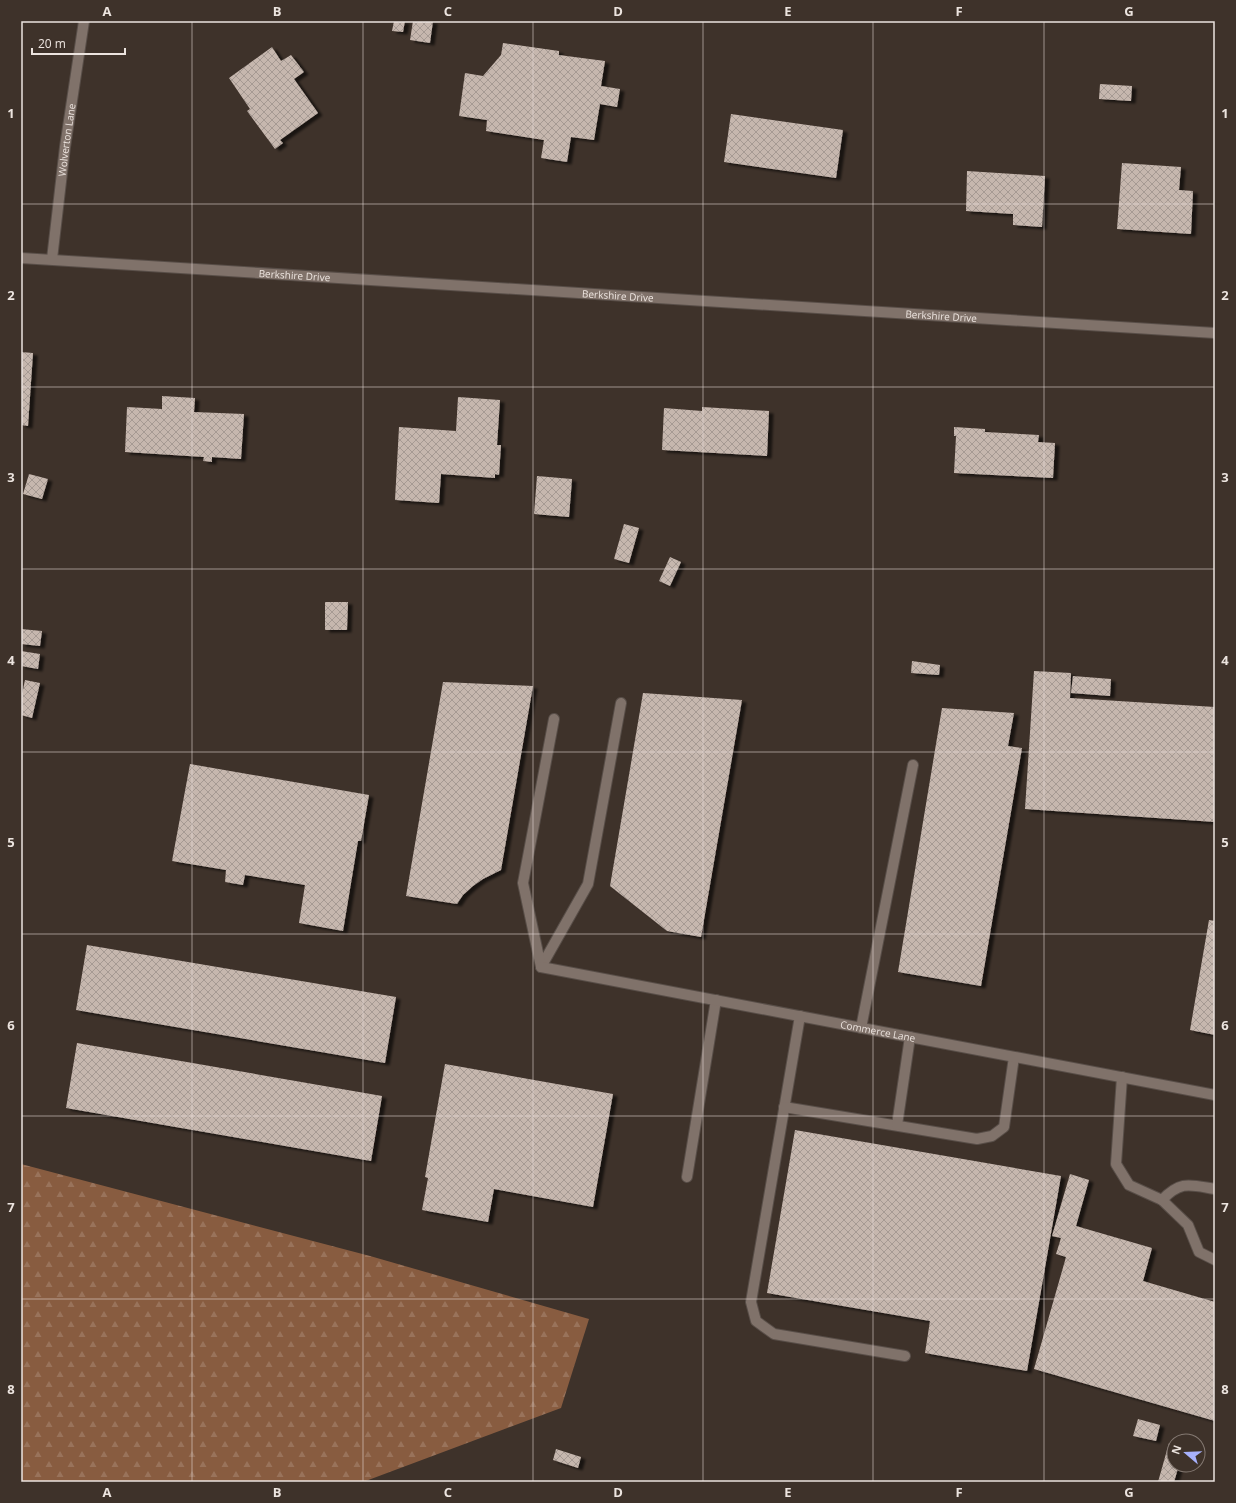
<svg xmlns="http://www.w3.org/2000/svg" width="1236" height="1503" viewBox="0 0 1236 1503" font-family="'Open Sans',sans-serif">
<defs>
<pattern id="forest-firs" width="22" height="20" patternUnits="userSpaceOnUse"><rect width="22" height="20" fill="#885c40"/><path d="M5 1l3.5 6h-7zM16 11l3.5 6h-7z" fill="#99735b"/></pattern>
<pattern id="building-cross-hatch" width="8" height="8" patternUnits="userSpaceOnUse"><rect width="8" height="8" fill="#c6b7ae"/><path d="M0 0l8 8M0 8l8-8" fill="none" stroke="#a69a93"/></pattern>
<filter id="shadow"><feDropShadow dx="4.5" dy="2.5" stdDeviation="1" flood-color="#0009"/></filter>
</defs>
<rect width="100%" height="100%" fill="#3e322a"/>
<polygon fill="url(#forest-firs)" points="21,1164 370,1256 589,1319 561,1408 363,1482 21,1482"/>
<g fill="url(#building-cross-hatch)" filter="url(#shadow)">
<polygon points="394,21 405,21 403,32 392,31"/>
<polygon points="413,21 433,21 430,43 410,40"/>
<polygon points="503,43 559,51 559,55 605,61 601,86 620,89 617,107 600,104 594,140 571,137 567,162 541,158 544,140 486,131 487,120 459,116 465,73 483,76 501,55"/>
<polygon points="272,47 281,61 291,55 304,72 294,79 318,113 280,140 283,143 275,149 247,111 250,109 229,78"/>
<polygon points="1100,84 1132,86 1131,101 1099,99"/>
<polygon points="731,114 843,130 836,178 724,162"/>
<polygon points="1122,163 1181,167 1179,190 1193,191 1191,234 1117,229"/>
<polygon points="967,171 1045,176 1042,227 1013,225 1013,214 966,211"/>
<polygon points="21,352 33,353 28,426 21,425"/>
<polygon points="162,396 195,398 194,412 244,414 241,459 212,457 212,462 203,461 204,457 125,452 127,407 162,409"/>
<polygon points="458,397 500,400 497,445 501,445 499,475 495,474 495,478 441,474 439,503 395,500 399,427 456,431"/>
<polygon points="702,407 769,411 767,456 662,450 664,408 702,411"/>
<polygon points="954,427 985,429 985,432 1039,435 1038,442 1055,443 1053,478 954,473 956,436 954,436"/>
<polygon points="29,474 48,479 42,499 23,494"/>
<polygon points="537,476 572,479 569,517 534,514"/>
<polygon points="624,524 639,528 629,563 614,559"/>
<polygon points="670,557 681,562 670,586 659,581"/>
<polygon points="325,602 348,602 347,630 325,630"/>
<polygon points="21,629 42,631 40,646 21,644"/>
<polygon points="21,651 40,654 38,669 21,666"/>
<polygon points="912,661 940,665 939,675 911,673"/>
<polygon points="1034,671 1071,673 1070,698 1215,707 1215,822 1025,809"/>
<polygon points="1073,676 1111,679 1110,696 1071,693"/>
<polygon points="25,680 40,683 32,718 21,715 21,699"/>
<polygon points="443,682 533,686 501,870 483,879 473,886 463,895 457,904 406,896"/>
<polygon points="643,693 742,700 701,937 667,931 610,886"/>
<polygon points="942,708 1014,713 1008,746 1022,748 981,986 898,972"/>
<polygon points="190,764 369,795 361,841 358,841 343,931 299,923 305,885 245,875 243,885 225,882 226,870 172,861"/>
<polygon points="1209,920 1215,921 1215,1035 1190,1030"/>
<polygon points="87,945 396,997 385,1063 76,1010"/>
<polygon points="77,1043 382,1096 371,1161 66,1108"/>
<polygon points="445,1064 613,1094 593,1207 494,1189 488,1222 422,1210 428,1178 425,1177"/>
<polygon points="795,1130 1061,1176 1027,1371 925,1353 930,1321 767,1293"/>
<polygon points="1070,1174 1089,1180 1076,1226 1152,1248 1143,1281 1215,1302 1215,1421 1034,1369 1066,1257 1056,1254 1061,1238 1052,1236"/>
<polygon points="1138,1419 1160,1425 1156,1441 1133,1436"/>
<polygon points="1169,1443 1174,1444 1174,1465 1179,1465 1174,1482 1158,1482"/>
<polygon points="556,1449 581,1457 578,1468 553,1460"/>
</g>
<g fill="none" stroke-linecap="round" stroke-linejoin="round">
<defs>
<g id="service">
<polyline points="541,967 588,884 621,703"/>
<polyline points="541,967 523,883 554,719"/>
<polyline points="800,1016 751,1302 756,1321 774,1334 905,1356"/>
<polyline points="861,1028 913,765"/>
<polyline points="1122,1077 1116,1164 1129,1185 1162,1200 1188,1225 1199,1252 1215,1260"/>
<polyline points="784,1107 977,1139 992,1136 1004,1127 1014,1057"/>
<polyline points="897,1125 910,1037"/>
<polyline points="687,1177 716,1000"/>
<path d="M 1162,1200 C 1181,1180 1190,1185 1215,1189"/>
</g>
<g id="minor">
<path id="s1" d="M 21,258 L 1215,333"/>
<path id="s2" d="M 52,259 L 65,147 L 84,21"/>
<path id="s3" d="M 541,967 L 1215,1095"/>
</g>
</defs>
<use href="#service" stroke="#584e48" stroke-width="12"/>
<use href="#minor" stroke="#584e48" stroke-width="12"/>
<use href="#service" stroke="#80726a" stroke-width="10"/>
<use href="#minor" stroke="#80726a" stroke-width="10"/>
</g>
<path fill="none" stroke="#ece4df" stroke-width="1" stroke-opacity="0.55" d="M 192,21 L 192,1482M 363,21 L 363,1482M 533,21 L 533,1482M 703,21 L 703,1482M 873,21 L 873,1482M 1044,21 L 1044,1482M 21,204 L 1215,204M 21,387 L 1215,387M 21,569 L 1215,569M 21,752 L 1215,752M 21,934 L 1215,934M 21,1116 L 1215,1116M 21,1299 L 1215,1299"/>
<g text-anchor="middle" stroke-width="4" stroke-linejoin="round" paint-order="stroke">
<g font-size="10" fill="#ece4df" stroke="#3e322a">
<text dy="4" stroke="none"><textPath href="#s2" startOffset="120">Wolverton Lane</textPath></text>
<text dy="4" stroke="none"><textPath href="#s1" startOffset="274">Berkshire Drive</textPath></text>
<text dy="4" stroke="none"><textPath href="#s1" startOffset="598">Berkshire Drive</textPath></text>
<text dy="4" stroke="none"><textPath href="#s1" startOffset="922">Berkshire Drive</textPath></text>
<text dy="4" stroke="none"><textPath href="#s3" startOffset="343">Commerce Lane</textPath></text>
</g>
</g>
<rect width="1236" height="1503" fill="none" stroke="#3e322a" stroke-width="44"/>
<g transform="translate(1186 1453) rotate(289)"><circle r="19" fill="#3e322a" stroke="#847972"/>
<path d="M0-3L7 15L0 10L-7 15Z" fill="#a7b1fc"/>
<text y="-6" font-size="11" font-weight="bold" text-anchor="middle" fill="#ece4df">N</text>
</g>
<path d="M32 48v6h93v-6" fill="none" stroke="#ece4df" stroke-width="2"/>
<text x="38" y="48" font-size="12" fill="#ece4df" stroke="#3e322a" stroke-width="3" paint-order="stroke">20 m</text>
<rect x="22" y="22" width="1192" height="1459" fill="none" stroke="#ece4df" stroke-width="1.5"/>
<g font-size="13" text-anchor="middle" font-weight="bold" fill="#ece4df">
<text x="107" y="16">A</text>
<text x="277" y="16">B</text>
<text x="448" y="16">C</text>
<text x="618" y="16">D</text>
<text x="788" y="16">E</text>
<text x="959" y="16">F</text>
<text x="1129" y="16">G</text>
<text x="11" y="118">1</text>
<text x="1225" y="118">1</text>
<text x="11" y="300">2</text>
<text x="1225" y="300">2</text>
<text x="11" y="482">3</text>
<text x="1225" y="482">3</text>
<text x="11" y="665">4</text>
<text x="1225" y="665">4</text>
<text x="11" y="847">5</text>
<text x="1225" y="847">5</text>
<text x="11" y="1030">6</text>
<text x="1225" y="1030">6</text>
<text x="11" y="1212">7</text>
<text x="1225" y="1212">7</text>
<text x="11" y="1394">8</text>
<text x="1225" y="1394">8</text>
<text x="107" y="1497">A</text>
<text x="277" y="1497">B</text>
<text x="448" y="1497">C</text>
<text x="618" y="1497">D</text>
<text x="788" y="1497">E</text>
<text x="959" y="1497">F</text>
<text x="1129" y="1497">G</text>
</g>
</svg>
